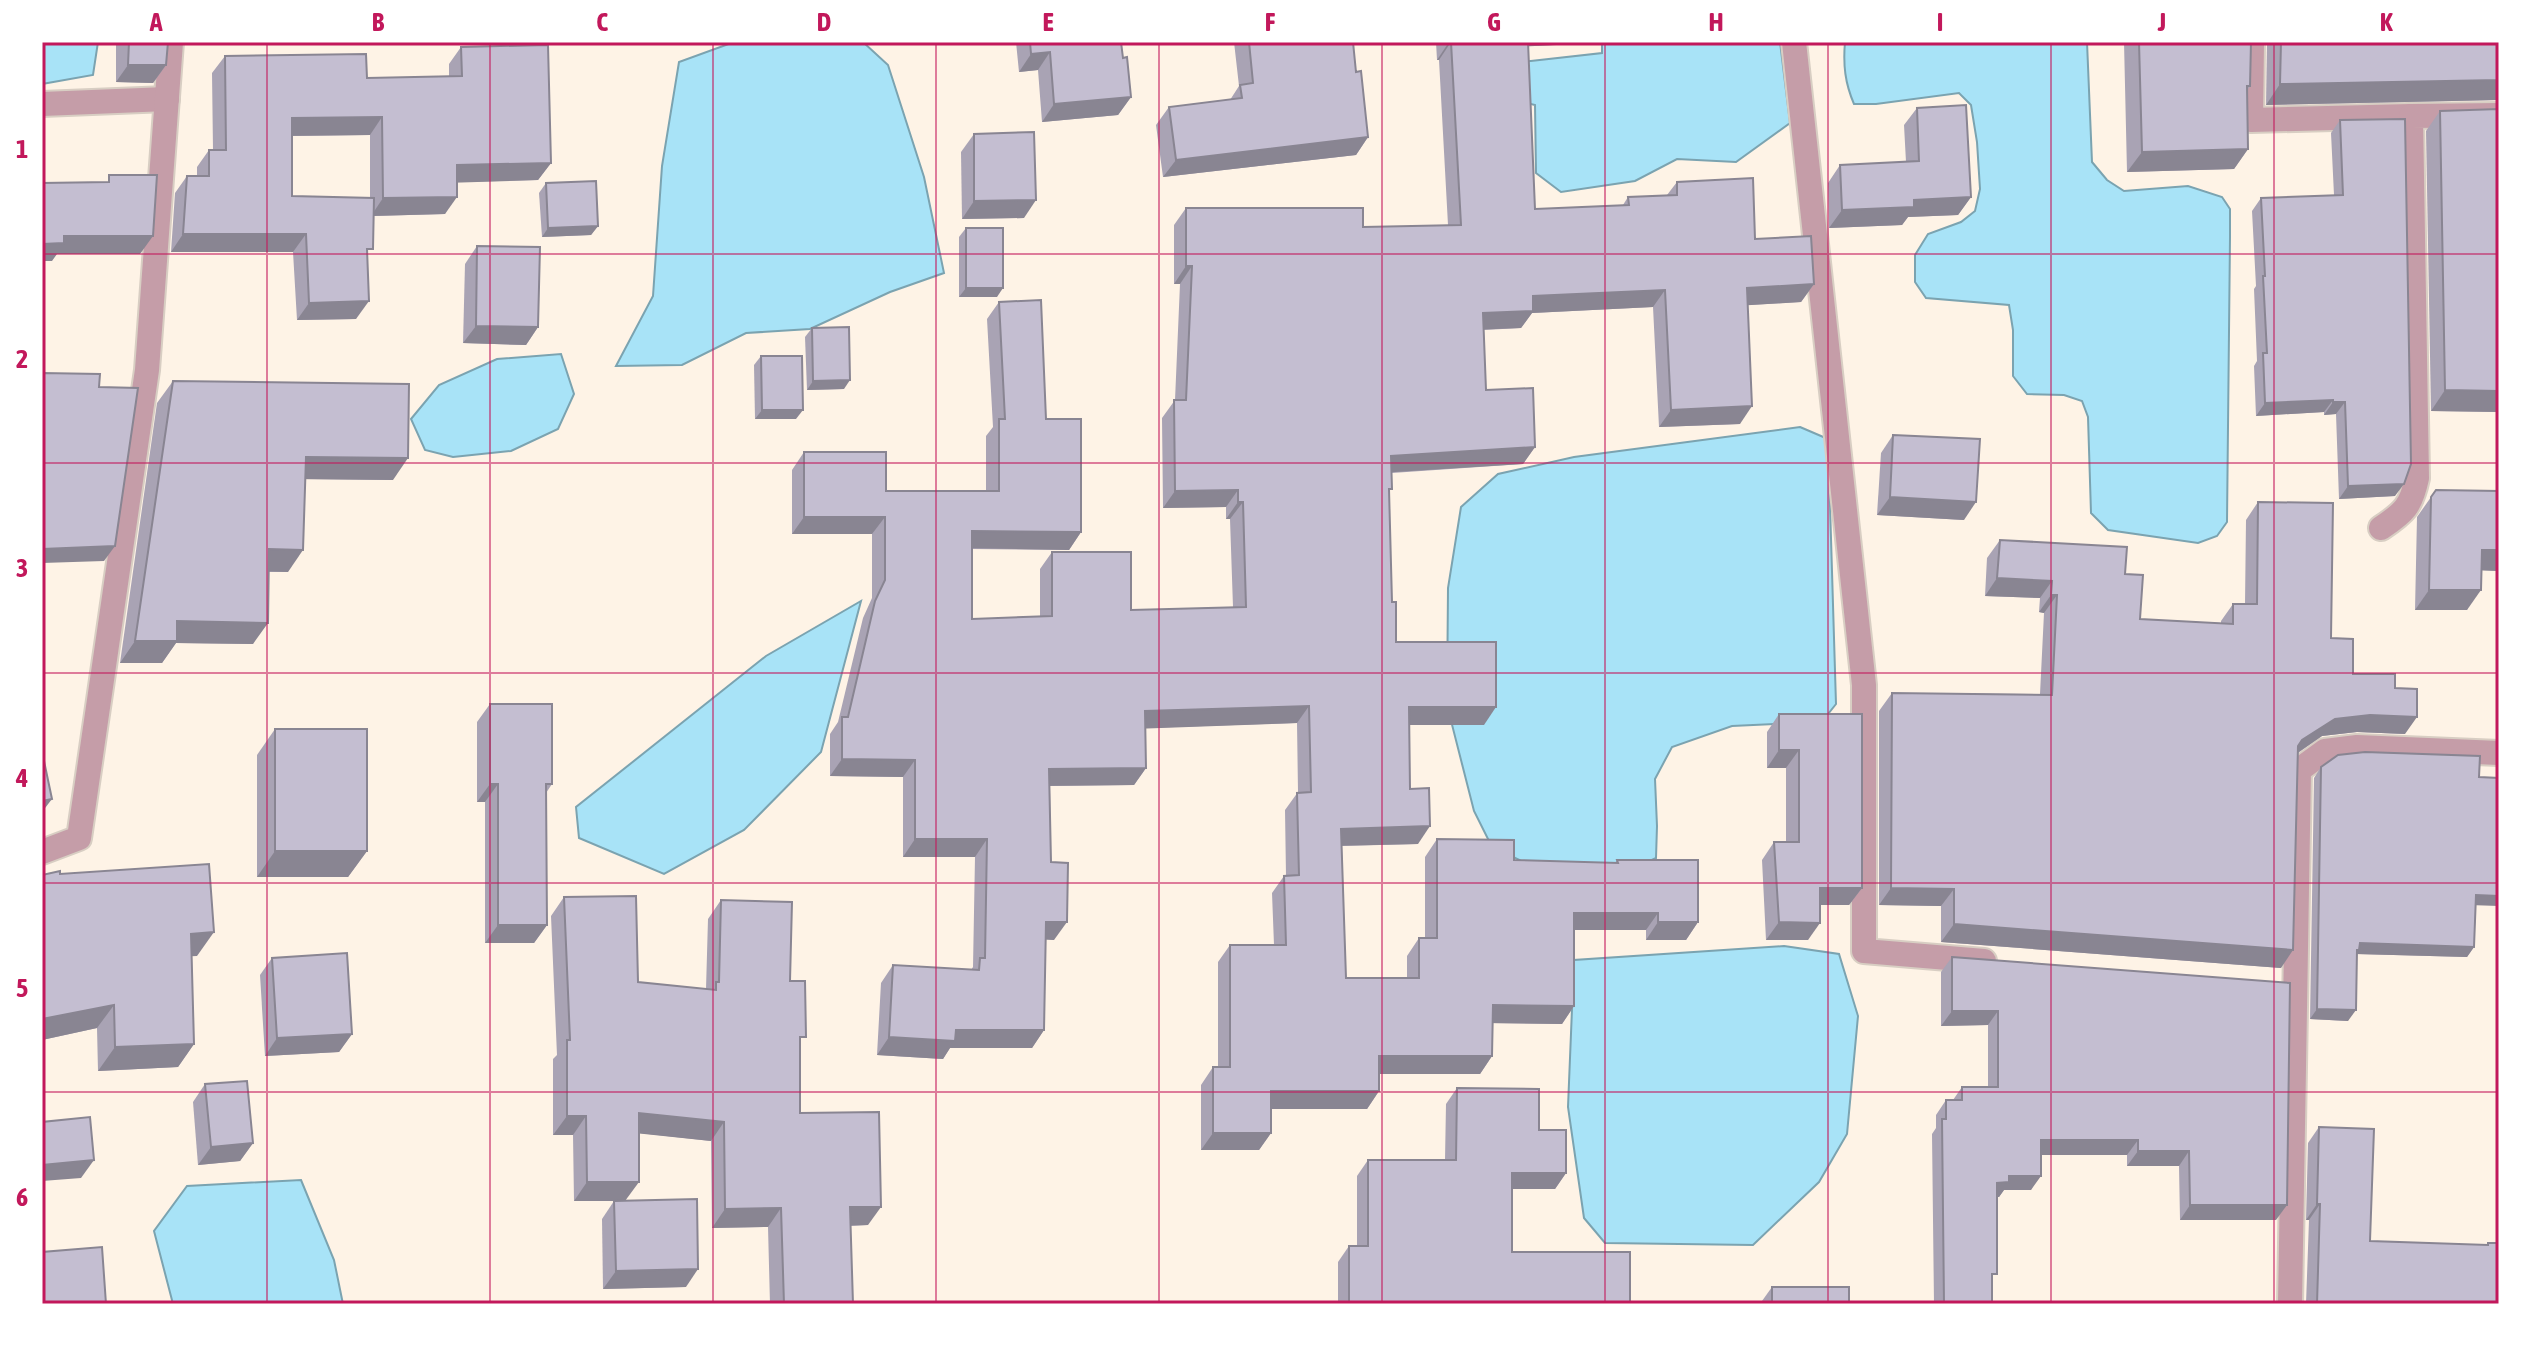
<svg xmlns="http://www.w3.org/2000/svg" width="2541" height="1346" viewBox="0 0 2541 1346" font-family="'Asap Condensed',sans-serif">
<rect width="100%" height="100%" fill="#fef3e6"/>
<g fill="#a8e3f7" stroke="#7ba3b0" stroke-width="2">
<polygon points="42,42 98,42 93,75 42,84"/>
<polygon points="734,42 863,42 888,65 924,177 944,273 890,292 810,329 746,333 682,365 616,366 653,296 662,166 679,62"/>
<polygon points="1602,42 1780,42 1790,123 1736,162 1677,159 1635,181 1561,192 1536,173 1535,105 1479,91 1504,64 1602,53"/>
<path d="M 1845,42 L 2087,42 L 2092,162 L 2107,180 L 2124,191 L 2188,186 L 2222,197 L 2230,209 L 2230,237 L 2227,522 L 2217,536 L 2198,543 L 2108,530 L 2091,513 L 2088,417 L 2082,401 L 2064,395 L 2027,394 L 2013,376 L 2013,330 L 2009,305 L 1926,298 L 1915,282 L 1915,255 L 1928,234 L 1961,222 L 1975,211 L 1980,189 L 1977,142 L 1971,105 L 1959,93 L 1876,104 L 1854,104 C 1845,83 1843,65 1845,42 Z"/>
<polygon points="561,354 574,394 558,429 511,451 453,457 425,450 411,419 439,385 497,359"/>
<polygon points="1800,427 1828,439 1836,704 1824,719 1799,723 1732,726 1672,747 1655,779 1657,826 1656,858 1625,873 1536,868 1492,847 1474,811 1447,705 1448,588 1461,507 1498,474 1574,457"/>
<polygon points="861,601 821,752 744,830 664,874 579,838 576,807 766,656"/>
<polygon points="1784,946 1839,954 1858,1016 1847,1134 1819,1182 1753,1245 1605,1243 1584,1218 1568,1107 1574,960"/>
<polygon points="301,1180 334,1260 343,1304 173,1304 154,1231 187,1186"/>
</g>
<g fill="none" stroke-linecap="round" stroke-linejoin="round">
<defs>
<g id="minor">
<polyline points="1794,42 1864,685 1864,951 1984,961"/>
<polyline points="2252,42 2251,120 2411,116"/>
<polyline points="42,104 167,99"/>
<path d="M 2381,528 C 2405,512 2411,506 2417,478 L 2411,116 L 2499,115"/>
<polyline points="42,852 79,838 147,370 171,42"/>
<polyline points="2290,1304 2299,770 2325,751 2357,747 2499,753"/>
</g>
</defs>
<use href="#minor" stroke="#d8cec3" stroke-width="28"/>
<use href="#minor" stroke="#c59da8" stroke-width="24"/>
</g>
<g fill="#a9a3b4" fill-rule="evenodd">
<polygon points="116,42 168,42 166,65 153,83 116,82"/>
<polygon points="1016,42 1121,42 1123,58 1131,97 1118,115 1042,122 1038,70 1019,72"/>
<polygon points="1234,42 1353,42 1356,72 1368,137 1356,155 1163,177 1156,125 1169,107 1230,100 1239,86"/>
<polygon points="1436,42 1580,42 1578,44 1528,46 1535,209 1623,205 1628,197 1667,195 1677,182 1755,239 1814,284 1801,302 1748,305 1740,424 1659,427 1653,307 1532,313 1521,328 1484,330 1486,390 1535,447 1523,464 1392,473 1389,494 1392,602 1396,642 1484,725 1409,725 1410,789 1418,844 1342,846 1346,978 1407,978 1407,956 1419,938 1425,938 1425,857 1437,839 1514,860 1615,863 1617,860 1698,922 1686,940 1646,940 1646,930 1574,930 1574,1006 1562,1024 1493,1023 1492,1056 1480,1074 1379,1074 1379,1091 1367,1109 1271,1109 1271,1133 1259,1150 1201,1150 1201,1085 1213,1067 1218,1067 1218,962 1230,945 1274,945 1272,893 1284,876 1286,876 1285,810 1298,792 1297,723 1145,728 1146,768 1134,785 1050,786 1051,862 1054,940 1045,939 1044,1030 1032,1048 950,1048 943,1059 877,1055 881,983 893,965 971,970 973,967 975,857 903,857 903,777 830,776 830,734 838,722 863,618 872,598 872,534 792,534 792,470 804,452 886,491 986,491 986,436 993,427 987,319 999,302 1046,419 1081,532 1069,550 972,549 972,619 1040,616 1040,569 1052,552 1131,610 1233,607 1230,519 1226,519 1226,507 1163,508 1162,418 1175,400 1180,284 1174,284 1174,225 1186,208 1363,227 1448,225 1439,60 1437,60"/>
<polygon points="2124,42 2251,42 2250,86 2247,91 2248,149 2234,169 2127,172"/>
<polygon points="2267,42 2499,42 2499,100 2266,105"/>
<path d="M 461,47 L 551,163 L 538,180 L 457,182 L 445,214 L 374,216 L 356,319 L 297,320 L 293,252 L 171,252 L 175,193 L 187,176 L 197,176 L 197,167 L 209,150 L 213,150 L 212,73 L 225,56 L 367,78 L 449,77 L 449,64 ZM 370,135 L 370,198 L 292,196 L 292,136 Z"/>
<polygon points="1917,108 1971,197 1958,215 1908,217 1902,225 1829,228 1828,183 1840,165 1906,162 1904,125"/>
<polygon points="2499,109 2499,412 2431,411 2426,131 2440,111"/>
<polygon points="2340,120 2395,496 2339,499 2336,414 2324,415 2324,412 2256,416 2254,366 2257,361 2254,289 2256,286 2252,211 2261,198 2334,195 2331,133"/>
<polygon points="974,134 1024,218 962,219 961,152"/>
<polygon points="546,183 598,226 591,235 542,237 539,193"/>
<polygon points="966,228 997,297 959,297 959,237"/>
<polygon points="477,246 538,327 526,345 463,343 465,264"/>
<polygon points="812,328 844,389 807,390 805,337"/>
<polygon points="761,356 796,419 755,419 754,365"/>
<polygon points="173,381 393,480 305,479 288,572 269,572 253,644 176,643 162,663 120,663 157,403"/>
<polygon points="1893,435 1964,520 1877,515 1881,453"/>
<polygon points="2436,490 2499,491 2499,571 2482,570 2467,610 2415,610 2417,517"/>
<polygon points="2258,502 2331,638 2353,674 2395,688 2405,734 2357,732 2322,736 2298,753 2281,968 1941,942 1941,906 1879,905 1879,711 1892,693 2040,694 2044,613 2039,612 2040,598 1985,596 1987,558 2000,540 2125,574 2140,619 2221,623 2221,621 2233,604 2245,604 2246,520"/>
<polygon points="490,704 552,784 546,793 547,925 534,943 485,943 485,802 477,802 477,722"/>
<polygon points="1779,714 1862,714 1862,888 1849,905 1820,905 1808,940 1766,940 1762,860 1774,842 1786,842 1786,768 1767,768 1767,732"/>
<polygon points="275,729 367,851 348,877 257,877 257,755"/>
<polygon points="2321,767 2476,905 2474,947 2467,957 2357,954 2348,1021 2310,1019 2314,778"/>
<polygon points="60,874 197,956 192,956 194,1044 178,1067 98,1071 97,1028 42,1040 42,875"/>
<polygon points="564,897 638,982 706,989 708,919 721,900 790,981 800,1045 800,1113 868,1225 850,1226 853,1304 770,1304 768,1227 712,1228 711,1141 639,1133 625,1201 574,1201 573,1135 553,1135 553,1059 557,1055 551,916"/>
<polygon points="1952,957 2276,1220 2180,1220 2179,1166 2127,1166 2127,1155 2041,1155 2031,1190 2004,1190 1999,1197 1997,1197 1992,1280 1992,1304 1934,1304 1932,1134 1936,1128 1936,1115 1946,1100 1953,1100 1962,1087 1988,1087 1988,1025 1941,1026 1941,972"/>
<polygon points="272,958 352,1034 339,1052 265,1056 260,975"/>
<polygon points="205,1084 253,1143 240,1161 198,1165 193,1102"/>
<polygon points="1457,1088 1539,1130 1566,1173 1555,1189 1512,1189 1512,1252 1630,1304 1338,1304 1338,1262 1349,1246 1357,1246 1357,1176 1368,1160 1445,1160 1446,1104"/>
<polygon points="2319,1127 2370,1241 2487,1245 2488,1243 2499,1304 2306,1304 2309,1220 2306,1220 2308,1143"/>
<polygon points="614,1201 686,1287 603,1289 602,1219"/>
<polygon points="1772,1287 1849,1304 1762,1304 1762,1301"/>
</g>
<g fill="#898592">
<polygon points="1449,42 1451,42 1439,60 1437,60"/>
<polygon points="1518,42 1580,42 1578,44 1515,47"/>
<polygon points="1050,52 1038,70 1019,72 1031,54"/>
<polygon points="128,65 166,65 153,83 116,82"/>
<polygon points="2499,80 2499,100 2266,105 2280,84"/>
<polygon points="1131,97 1118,115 1042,122 1054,104"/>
<polygon points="382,117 370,135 280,136 292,118"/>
<polygon points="1368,137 1356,155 1163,177 1176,160"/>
<polygon points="2248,149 2234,169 2127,172 2142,152"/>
<polygon points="551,163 538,180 445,183 457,165"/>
<polygon points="457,197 445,214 371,216 383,198"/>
<polygon points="1971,197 1958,215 1908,217 1902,225 1829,228 1842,210 1914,200"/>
<polygon points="1036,200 1024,218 962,219 974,201"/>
<polygon points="598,226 591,235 542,237 548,228"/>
<polygon points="183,234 306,234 293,252 171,252"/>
<polygon points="64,236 153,236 140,254 57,254 52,261 42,261 42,244"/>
<polygon points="1186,266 1192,266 1180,284 1174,284"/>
<polygon points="1814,284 1801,302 1735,306 1747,288"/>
<polygon points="966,288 1003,288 997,297 959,297"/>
<polygon points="1665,290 1653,307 1532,313 1521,328 1471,330 1483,313 1533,296"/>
<polygon points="369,301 356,319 297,320 309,303"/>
<polygon points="476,326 538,327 526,345 463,343"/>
<polygon points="850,380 844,389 807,390 813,381"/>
<polygon points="2445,390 2499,391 2499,412 2431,411"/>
<polygon points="2333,400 2324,412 2256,416 2265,403"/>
<polygon points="2333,402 2345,402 2336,414 2324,415"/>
<polygon points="1752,406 1740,424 1659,427 1671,410"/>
<polygon points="762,410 803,410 796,419 755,419"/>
<polygon points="1535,447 1523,464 1379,473 1391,456"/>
<polygon points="306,457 408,458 393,480 291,479"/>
<polygon points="2404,484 2395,496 2339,499 2348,486"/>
<polygon points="1238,490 1226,507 1163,508 1175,491"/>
<polygon points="1890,497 1976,502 1964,520 1877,515"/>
<polygon points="1238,502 1243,502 1230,519 1226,519"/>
<polygon points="804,517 885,517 872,534 792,534"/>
<polygon points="972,531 1081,532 1069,550 960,548"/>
<polygon points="115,546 104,561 42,563 42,549"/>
<polygon points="269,549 303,550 288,572 254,571"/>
<polygon points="2482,550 2499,550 2499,571 2468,570"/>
<polygon points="1997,578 2052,581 2040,598 1985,596"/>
<polygon points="2429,590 2481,590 2467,610 2415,610"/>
<polygon points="2051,595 2057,595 2044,613 2039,612"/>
<polygon points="177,621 268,623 253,644 176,643 162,663 120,663 135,641"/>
<polygon points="1309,706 1297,723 1133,729 1145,711"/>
<polygon points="1409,707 1496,707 1484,725 1397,725"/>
<polygon points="2370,715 2417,717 2405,734 2357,732 2322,736 2290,758 2302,740 2335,719"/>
<polygon points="1779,750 1799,750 1786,768 1767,768"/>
<polygon points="842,759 915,760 903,777 830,776"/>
<polygon points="1146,768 1134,785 1037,786 1049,769"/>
<polygon points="490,784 498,784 485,802 477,802"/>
<polygon points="52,799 42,812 42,801"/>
<polygon points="1430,826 1418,844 1329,846 1341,829"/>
<polygon points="915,839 987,839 975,857 903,857"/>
<polygon points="275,851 367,851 348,877 257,877"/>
<polygon points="1820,888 1862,888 1849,905 1808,905"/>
<polygon points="1891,888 1954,889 1941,906 1879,905"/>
<polygon points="2476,895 2499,896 2499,906 2469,905"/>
<polygon points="1574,913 1658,913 1646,930 1562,930"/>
<polygon points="1046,922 1067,922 1054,940 1033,939"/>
<polygon points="1658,922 1698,922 1686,940 1646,940"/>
<polygon points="1779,922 1820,923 1808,940 1766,940"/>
<polygon points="1954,924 2293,950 2281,968 1941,942"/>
<polygon points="498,925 547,925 534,943 485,943"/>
<polygon points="214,932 197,956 174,957 191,934"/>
<polygon points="2360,943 2474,947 2467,957 2356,954 2352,960"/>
<polygon points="114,1005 97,1028 42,1040 42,1019"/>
<polygon points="1493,1005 1574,1006 1562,1024 1481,1023"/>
<polygon points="2317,1009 2356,1010 2348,1021 2310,1019"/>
<polygon points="1952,1011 1998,1011 1988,1025 1941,1026"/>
<polygon points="956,1030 1044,1030 1032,1048 950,1048 943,1059 877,1055 889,1037"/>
<polygon points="352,1034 339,1052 265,1056 277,1038"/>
<polygon points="194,1044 178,1067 98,1071 115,1047"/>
<polygon points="1379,1056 1492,1056 1480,1074 1367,1074"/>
<polygon points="1271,1091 1379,1091 1367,1109 1259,1109"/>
<polygon points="639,1113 724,1122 711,1141 625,1132"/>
<polygon points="567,1116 586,1116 573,1135 553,1135"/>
<polygon points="1213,1133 1271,1133 1259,1150 1201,1150"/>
<polygon points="2041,1140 2138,1140 2127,1155 2031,1155"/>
<polygon points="253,1143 240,1161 198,1165 211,1147"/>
<polygon points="2138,1151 2189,1151 2179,1166 2127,1166"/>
<polygon points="94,1160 81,1178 42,1181 42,1165"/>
<polygon points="1512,1173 1566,1173 1555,1189 1502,1189"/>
<polygon points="2009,1176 2041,1176 2031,1190 2004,1190 1999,1197 1987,1197 1997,1183"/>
<polygon points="587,1182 639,1182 625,1201 574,1201"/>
<polygon points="2317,1204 2320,1204 2309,1220 2306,1220"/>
<polygon points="2190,1205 2287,1205 2276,1220 2180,1220"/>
<polygon points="850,1207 881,1207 868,1225 836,1226"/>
<polygon points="781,1208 768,1227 712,1228 725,1209"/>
<polygon points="698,1269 686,1287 603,1289 616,1271"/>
</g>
<g fill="#c4bed1" stroke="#898592" stroke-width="2">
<polygon points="129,42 168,42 166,65 128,65"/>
<polygon points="1030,42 1121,42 1123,58 1127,57 1131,97 1054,104 1050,52 1031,54"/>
<polygon points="1249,42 1353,42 1356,72 1361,71 1368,137 1176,160 1169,107 1242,98 1240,85 1253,83"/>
<polygon points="1449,42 1528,42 1535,209 1629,205 1628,197 1677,195 1677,182 1753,178 1755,239 1811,236 1814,284 1747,288 1752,406 1671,410 1665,290 1533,296 1533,311 1483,313 1486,390 1533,388 1535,447 1391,456 1392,489 1389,489 1392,602 1396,602 1396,642 1496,642 1496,707 1409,707 1410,789 1429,788 1430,826 1341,829 1346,978 1419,978 1419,938 1437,938 1437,839 1514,840 1514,860 1618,863 1617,860 1698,860 1698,922 1658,922 1658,913 1574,913 1574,1006 1493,1005 1492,1056 1379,1056 1379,1091 1271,1091 1271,1133 1213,1133 1213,1067 1230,1067 1230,945 1286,945 1284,876 1299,875 1297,793 1311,792 1309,706 1145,711 1146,768 1049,769 1051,862 1068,863 1067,922 1046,922 1044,1030 956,1030 955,1041 889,1037 893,965 979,970 980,958 985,958 987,839 915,839 915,760 842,759 842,717 848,717 875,601 885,580 885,517 804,517 804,452 886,452 886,491 999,491 999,419 1005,419 999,302 1041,300 1046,419 1081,419 1081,532 972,531 972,619 1052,616 1052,552 1131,552 1131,610 1246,607 1243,502 1238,502 1238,490 1175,491 1174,400 1186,400 1192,266 1186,266 1186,208 1363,208 1363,227 1461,225 1451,42"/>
<polygon points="2139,42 2251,42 2250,86 2247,86 2248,149 2142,152"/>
<polygon points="2281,42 2499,42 2499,80 2280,84"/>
<polygon points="548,45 551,163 457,165 457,197 383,198 382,117 292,118 292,196 374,198 373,249 367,249 369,301 309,303 306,234 183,234 187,176 209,176 209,150 226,150 225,56 366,54 367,78 462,76 461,47"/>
<polygon points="1966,105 1971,197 1914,200 1914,207 1842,210 1840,165 1919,161 1917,108"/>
<polygon points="2499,109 2499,391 2445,390 2440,111"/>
<polygon points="2405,119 2411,464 2404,484 2348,486 2345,402 2333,402 2333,400 2265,403 2263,353 2267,353 2263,276 2265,276 2261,198 2343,195 2340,120"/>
<polygon points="1034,132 1036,200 974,201 974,134"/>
<polygon points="109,175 157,175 153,236 64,236 64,243 42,244 42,183 109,182"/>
<polygon points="596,181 598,226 548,228 546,183"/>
<rect x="966" y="228" width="37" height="60"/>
<polygon points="477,246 540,247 538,327 476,326"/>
<polygon points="849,327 850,380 813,381 812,328"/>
<polygon points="761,356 802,356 803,410 762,410"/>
<polygon points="42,373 100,374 99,387 138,388 115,546 42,549"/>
<polygon points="173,381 409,384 408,458 306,457 303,550 269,549 268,623 177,621 177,641 135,641"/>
<polygon points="1893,435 1980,439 1976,502 1890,497"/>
<polygon points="2436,490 2499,491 2499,550 2482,550 2481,590 2429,590 2431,497"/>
<polygon points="2258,502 2333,503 2331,638 2353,639 2353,674 2395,674 2395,688 2417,689 2417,717 2370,715 2335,719 2302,740 2298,746 2293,950 1954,924 1954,889 1891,888 1892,693 2052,695 2057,595 2051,595 2052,581 1997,578 2000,540 2127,547 2125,574 2143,575 2140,619 2233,624 2233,604 2257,604"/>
<polygon points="490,704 552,704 552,784 546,784 547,925 498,925 498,784 490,784"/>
<polygon points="1779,714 1862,714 1862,888 1820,888 1820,923 1779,922 1774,842 1799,842 1799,750 1779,750"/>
<rect x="275" y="729" width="92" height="122"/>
<polygon points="2365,752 2480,756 2479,777 2499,778 2499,896 2476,895 2474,947 2360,943 2359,950 2357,950 2356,1010 2317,1009 2321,767 2338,755"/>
<polygon points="44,761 52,799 42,801 42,762"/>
<polygon points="209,864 214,932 191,934 194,1044 115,1047 114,1005 42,1019 42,875 60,871 60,874"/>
<polygon points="636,896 638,982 716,990 716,982 719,982 721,900 792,902 790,981 805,981 806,1037 800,1037 800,1113 879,1112 881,1207 850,1207 853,1304 784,1304 781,1208 725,1209 724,1122 639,1113 639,1182 587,1182 586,1116 567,1116 567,1040 570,1040 564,897"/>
<polygon points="347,953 352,1034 277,1038 272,958"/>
<polygon points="1952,957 2290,983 2287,1205 2190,1205 2189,1151 2138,1151 2138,1140 2041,1140 2041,1176 2009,1176 2009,1182 1997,1183 1997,1274 1992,1274 1992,1304 1944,1304 1942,1119 1946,1119 1946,1100 1962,1100 1962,1087 1998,1087 1998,1011 1952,1011"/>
<polygon points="247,1081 253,1143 211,1147 205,1084"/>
<polygon points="1457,1088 1539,1089 1539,1130 1566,1130 1566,1173 1512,1173 1512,1252 1630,1252 1630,1304 1349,1304 1349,1246 1368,1246 1368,1160 1456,1160"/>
<polygon points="90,1117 94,1160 42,1165 42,1122"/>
<polygon points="2319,1127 2374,1129 2370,1241 2488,1245 2488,1243 2499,1243 2499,1304 2317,1304 2320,1204 2317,1204"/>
<polygon points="697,1199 698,1269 616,1271 614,1201"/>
<polygon points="102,1247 106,1304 42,1304 42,1252"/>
<rect x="1772" y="1287" width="77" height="17"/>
</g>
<path fill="none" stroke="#c2185b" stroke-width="2" stroke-opacity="0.55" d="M 267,42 L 267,1304M 490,42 L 490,1304M 713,42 L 713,1304M 936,42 L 936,1304M 1159,42 L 1159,1304M 1382,42 L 1382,1304M 1605,42 L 1605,1304M 1828,42 L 1828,1304M 2051,42 L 2051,1304M 2274,42 L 2274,1304M 42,254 L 2499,254M 42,463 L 2499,463M 42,673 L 2499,673M 42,883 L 2499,883M 42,1092 L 2499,1092"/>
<rect width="2541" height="1346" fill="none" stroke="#ffffff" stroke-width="88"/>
<rect x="44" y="44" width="2453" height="1258" fill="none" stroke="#c2185b" stroke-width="3"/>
<g font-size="26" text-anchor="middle" font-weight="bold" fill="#c2185b">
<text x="156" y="31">A</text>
<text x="378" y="31">B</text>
<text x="602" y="31">C</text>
<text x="824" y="31">D</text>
<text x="1048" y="31">E</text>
<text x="1270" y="31">F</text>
<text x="1494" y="31">G</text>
<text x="1716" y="31">H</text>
<text x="1940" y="31">I</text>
<text x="2162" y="31">J</text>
<text x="2386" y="31">K</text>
<text x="22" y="158">1</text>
<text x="22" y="368">2</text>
<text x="22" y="577">3</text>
<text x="22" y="787">4</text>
<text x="22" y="997">5</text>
<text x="22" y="1206">6</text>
</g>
</svg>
